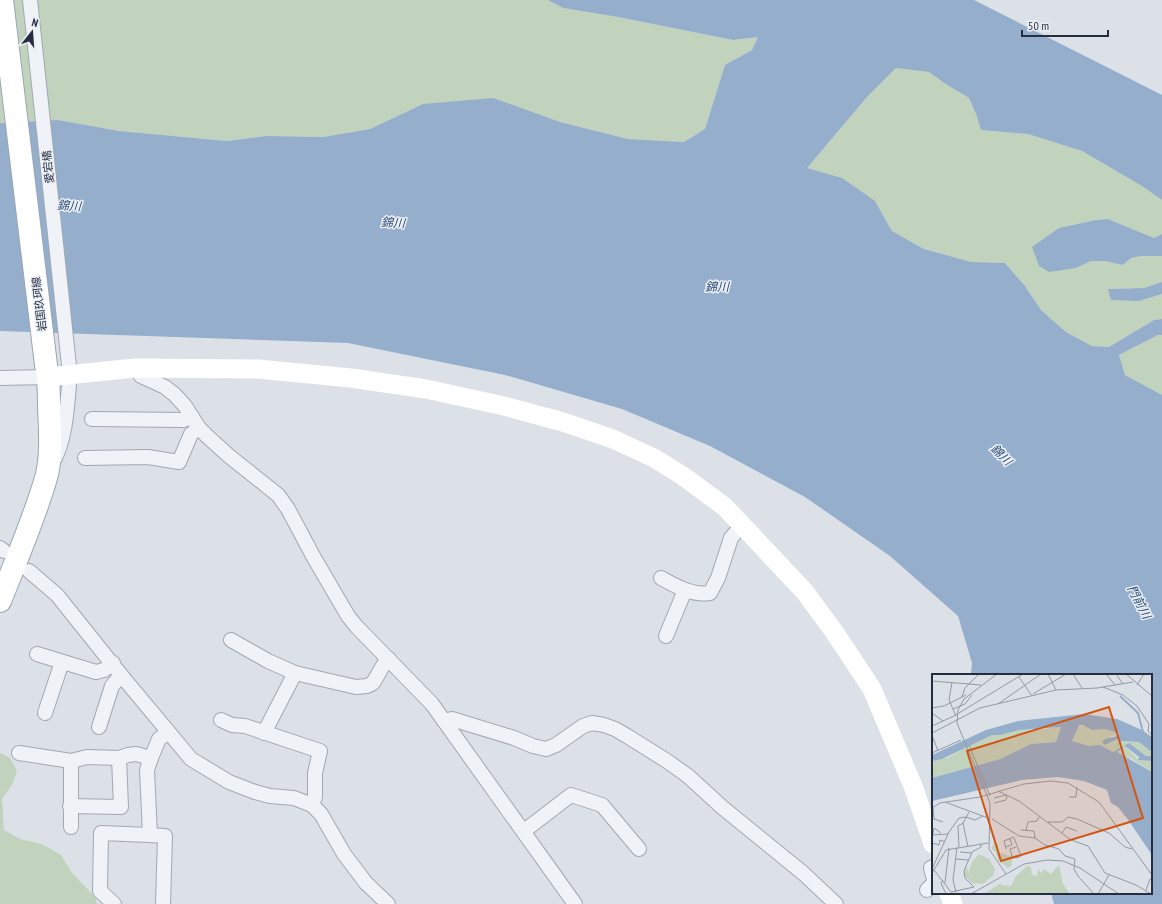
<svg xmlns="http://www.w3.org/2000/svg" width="1162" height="904" viewBox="0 0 1162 904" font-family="'PT Sans Narrow','Noto Sans JP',sans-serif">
<rect width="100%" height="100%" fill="#dce1e8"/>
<g fill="#c2d3bd">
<polygon points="0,0 548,0 563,8 618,17 733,40 758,37 752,50 725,65 705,129 684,142 628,139 560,122 423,104 370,129 323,137 266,136 227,141 119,131 58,120 0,123"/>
<polygon points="896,68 929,72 944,83 969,98 976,114 981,130 1028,134 1082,151 1142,186 1162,200 1162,234 1154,238 1108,219 1096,220 1059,228 1076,268 1091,261 1105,261 1123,265 1131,258 1141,256 1162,256 1162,282 1144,288 1108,289 1139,301 1162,294 1162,319 1154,320 1109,347 1092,346 1066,332 1041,310 1025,286 1005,263 971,262 924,249 892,231 875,201 807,168 867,97"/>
<polygon points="1158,335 1162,335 1162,395 1125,375 1119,355"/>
<polygon points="0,753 10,758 17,771 13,783 2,799 4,830 20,839 42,844 61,855 72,873 95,897 97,904 0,904"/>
</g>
<g fill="#94aecc">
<polygon points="548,0 974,0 1162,95 1162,200 1142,186 1082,151 1028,134 981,130 976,114 969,98 944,83 929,72 896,68 867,97 807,168 842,178 875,201 892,231 924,249 971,262 1005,263 1025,286 1041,310 1066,332 1092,346 1109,347 1154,320 1162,319 1162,335 1158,335 1119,355 1125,375 1162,395 1162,904 1054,904 1051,893 1151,893 1151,675 969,675 971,673 972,663 958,616 890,556 805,497 710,446 622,409 505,375 348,343 0,331 0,123 58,120 119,131 227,141 266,136 323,137 370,129 423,104 493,98 560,122 628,139 684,142 705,129 725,65 752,50 758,37 733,40 618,17 563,8"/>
<polygon points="1108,219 1154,238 1162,234 1162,256 1141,256 1131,258 1123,265 1105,261 1091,261 1076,268 1049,272 1039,266 1032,247 1059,228 1096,220"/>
<polygon points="1162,282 1162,294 1139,301 1111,300 1108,289 1144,288"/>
</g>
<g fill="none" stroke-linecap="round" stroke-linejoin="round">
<defs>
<g id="street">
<path d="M 30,0 L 70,375 C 67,402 67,433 55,458"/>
<polyline points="135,368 141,376 165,387 175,395 185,406 199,428 208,437 229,456 278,495 288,509 313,556 348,616 356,626 432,704 575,904"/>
<polyline points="0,378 48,377"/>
<polyline points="92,419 183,420 192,417"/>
<polyline points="85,458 148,457 179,462 191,434 199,428"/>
<polyline points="0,548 4,551"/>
<polyline points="29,571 57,595 121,675 191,759 229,782 255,792 270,796 294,798 312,805 321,814 344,854 366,883 388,904"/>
<path d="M 661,578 C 676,586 692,596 710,593 L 718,578 L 731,538 L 742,525"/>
<polyline points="666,636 685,590"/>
<polyline points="231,640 268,661 295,673"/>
<polyline points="37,654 96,672 104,670 113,663"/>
<polyline points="45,713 62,662"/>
<polyline points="221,720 232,725 245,726 320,751 315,773 315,797 312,805"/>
<polyline points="444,721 452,719 514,738 533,746 546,749 556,745 583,726 592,723 604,725 615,729 627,736 667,761 688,776 723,808 803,873 836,904"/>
<polyline points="99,727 112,686 121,675"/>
<polyline points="264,733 295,673 356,687 367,686 373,683 384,664 389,659"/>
<polyline points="19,753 71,761"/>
<polyline points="151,758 147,770 150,835 165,836 163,904"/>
<polyline points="70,806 121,807 119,758"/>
<polyline points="71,827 71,761 87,757 119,758 128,755 136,754 151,758 159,739 168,732"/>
<polyline points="524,831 571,795 602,805 639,849"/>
<polyline points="933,867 931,868 933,876"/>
<polyline points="927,890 933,884"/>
<polyline points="114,904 100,891 101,833 150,835"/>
</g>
<path id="primary" d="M 0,601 C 16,561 34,519 46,478 C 52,457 50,430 49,408 C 49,393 49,379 46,365 L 2,0"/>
</defs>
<use href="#street" stroke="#a1a8b2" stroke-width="16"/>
<use href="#primary" stroke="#9ba5b5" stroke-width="24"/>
<use href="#street" stroke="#eff2f6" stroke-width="14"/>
<g stroke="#fff" stroke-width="19">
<polyline points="48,377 135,368 258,369 351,378 426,389 504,406 563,422 613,439 654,458 683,476 725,507 805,592 835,633 872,689 913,786 933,844"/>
<polyline points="949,893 953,904"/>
</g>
<use href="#primary" stroke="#fff" stroke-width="22"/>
</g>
<g text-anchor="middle" stroke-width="3" stroke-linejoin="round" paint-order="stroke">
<g font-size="11" fill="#252e40" stroke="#ecf0f6">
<text transform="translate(48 167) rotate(-96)" y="4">愛宕橋</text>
<text transform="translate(39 304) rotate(-97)" y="4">岩国玖珂線</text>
</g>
<g font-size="12" font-style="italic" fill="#2b4c77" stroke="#ecf0f6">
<text transform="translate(69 206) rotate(3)" y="4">錦川</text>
<text transform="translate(393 223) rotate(3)" y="4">錦川</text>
<text x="717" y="291">錦川</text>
<text transform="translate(1001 455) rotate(45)" y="4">錦川</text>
<text transform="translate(1139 602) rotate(62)" y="4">門前川</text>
</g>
</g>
<g transform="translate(932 674)">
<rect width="220" height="220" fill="#dce1e8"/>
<path d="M 147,51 L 157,52 L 160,56 L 173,55 L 185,58 L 187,61 L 179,62 L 176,69 L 187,64 L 188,67 L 181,70 L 192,67 L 207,68 L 219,76 L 220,82 L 214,82 L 197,69 L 181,78 L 171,73 L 157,73 L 140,67 ZM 129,53 L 124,68 L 99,70 L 68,85 L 0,104 L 2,85 L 15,84 L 54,62 L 87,56 L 104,56 ZM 193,72 L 207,86 L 220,87 L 220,98 L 200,85 L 186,80 L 185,78 ZM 62,169 L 66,170 L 66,178 L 80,183 L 80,191 L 76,194 L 66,186 L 64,179 L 59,174 ZM 47,180 L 57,185 L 63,195 L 61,202 L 54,207 L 56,207 L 50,210 L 40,209 L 33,202 L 33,196 L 35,193 L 36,199 L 40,188 ZM 127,191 L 131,210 L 138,220 L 52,220 L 69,209 L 69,211 L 79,212 L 84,202 L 95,192 L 99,193 L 100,201 L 105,202 L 106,195 L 109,199 L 112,195 L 119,200 Z" fill="#c2d3bd"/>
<path d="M 152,40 L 185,45 L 210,56 L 220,63 L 220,78 L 207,68 L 190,67 L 182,72 L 188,67 L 187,64 L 173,71 L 170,68 L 173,65 L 185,62 L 187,59 L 173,55 L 160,56 L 151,51 L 147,51 L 140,67 L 157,72 L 168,71 L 181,78 L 197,69 L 214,82 L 220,82 L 220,87 L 206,86 L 207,83 L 193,72 L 185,78 L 220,98 L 220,181 L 197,147 L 186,133 L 179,129 L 175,116 L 152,107 L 126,103 L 90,106 L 0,127 L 0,104 L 68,85 L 99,70 L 124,68 L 129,53 L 87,56 L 68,61 L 60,61 L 10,85 L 0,87 L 0,81 L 54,56 L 86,47 Z" fill="#94aecc"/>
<path fill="none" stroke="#94aecc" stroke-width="2" d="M 188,22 L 206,39 L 211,58"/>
<path fill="none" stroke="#9399a5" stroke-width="1" d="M 65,0 L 32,25 L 26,36 L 25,49 L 58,129 L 57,175 L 74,200M 116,0 L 124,16M 141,0 L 150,14M 174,0 L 183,11M 184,0 L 191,10M 194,0 L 220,22M 87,3 L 100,22M 0,7 L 49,11M 20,8 L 17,26 L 24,42M 205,11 L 212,0M 171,13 L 191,21 L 205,32 L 217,50 L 216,57 L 220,61M 101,20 L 134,0M 30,23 L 33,14 L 47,0M 66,30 L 109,0M 0,34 L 12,32 L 34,21M 21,35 L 33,30 L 40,21M 0,39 L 11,47M 0,52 L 22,42 L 91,0M 0,59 L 48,34 L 124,16 L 165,14 L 201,8M 0,61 L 6,77M 37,71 L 58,122M 0,79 L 29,66M 66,117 L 87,127 L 139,166 L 156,172 L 173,199 L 204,211 L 219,220M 137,123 L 144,123 L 145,113M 62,124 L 74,121M 13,128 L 56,144M 62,129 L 74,126 L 75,122M 1,133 L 2,145 L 11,148M 0,134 L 8,129 L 48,123 L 92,110 L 119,107 L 136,109 L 167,128 L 220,201M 34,143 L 43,146 L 51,142M 60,145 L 87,162 L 103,164 L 113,171 L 127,175 L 133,182 L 143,185 L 142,195 L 146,202 L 162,220M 116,148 L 130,148 L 136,143 L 145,145 L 177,159 L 193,173 L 200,175M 89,156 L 102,157 L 103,164M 94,156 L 96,148 L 105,147 L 107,143M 130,159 L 134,153 L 145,157M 1,160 L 2,154 L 9,159M 0,161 L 16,160M 82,164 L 89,182 L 84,184 L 80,182 L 78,175 L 84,173M 0,169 L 7,171 L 8,166 L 13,168M 27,173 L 26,152 L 31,149M 36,173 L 31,149 L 37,138M 73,173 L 80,171 L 78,165M 74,175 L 72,167 L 82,163M 28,178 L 40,179M 24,185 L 36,186M 0,195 L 17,158 L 27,144 L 34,143M 2,196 L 19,218 L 42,213 L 33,204 L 32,197 L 40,178 L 49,173 L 49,170M 0,199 L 14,176 L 56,169M 11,206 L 9,209 L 14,220M 13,209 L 17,174M 214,216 L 218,205 L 220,206M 24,218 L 21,206 L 25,173M 39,220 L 92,190 L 115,186 L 131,187 L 148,194 L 187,220M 166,220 L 177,201"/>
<path fill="#d45511" fill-opacity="0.15" stroke="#d45511" stroke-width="2" d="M 177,33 L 211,144 L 69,187 L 35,77 Z"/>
<rect width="220" height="220" fill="none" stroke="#252e40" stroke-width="2"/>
</g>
<g transform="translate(32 32) rotate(17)" stroke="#ecf0f6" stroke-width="3" paint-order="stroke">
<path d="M0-3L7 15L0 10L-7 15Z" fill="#252e40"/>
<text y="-6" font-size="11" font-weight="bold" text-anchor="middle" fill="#252e40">N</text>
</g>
<path d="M1022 30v6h86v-6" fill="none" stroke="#252e40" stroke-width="2"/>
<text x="1028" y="30" font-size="12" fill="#252e40" stroke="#ecf0f6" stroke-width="3" paint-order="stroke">50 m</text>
</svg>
